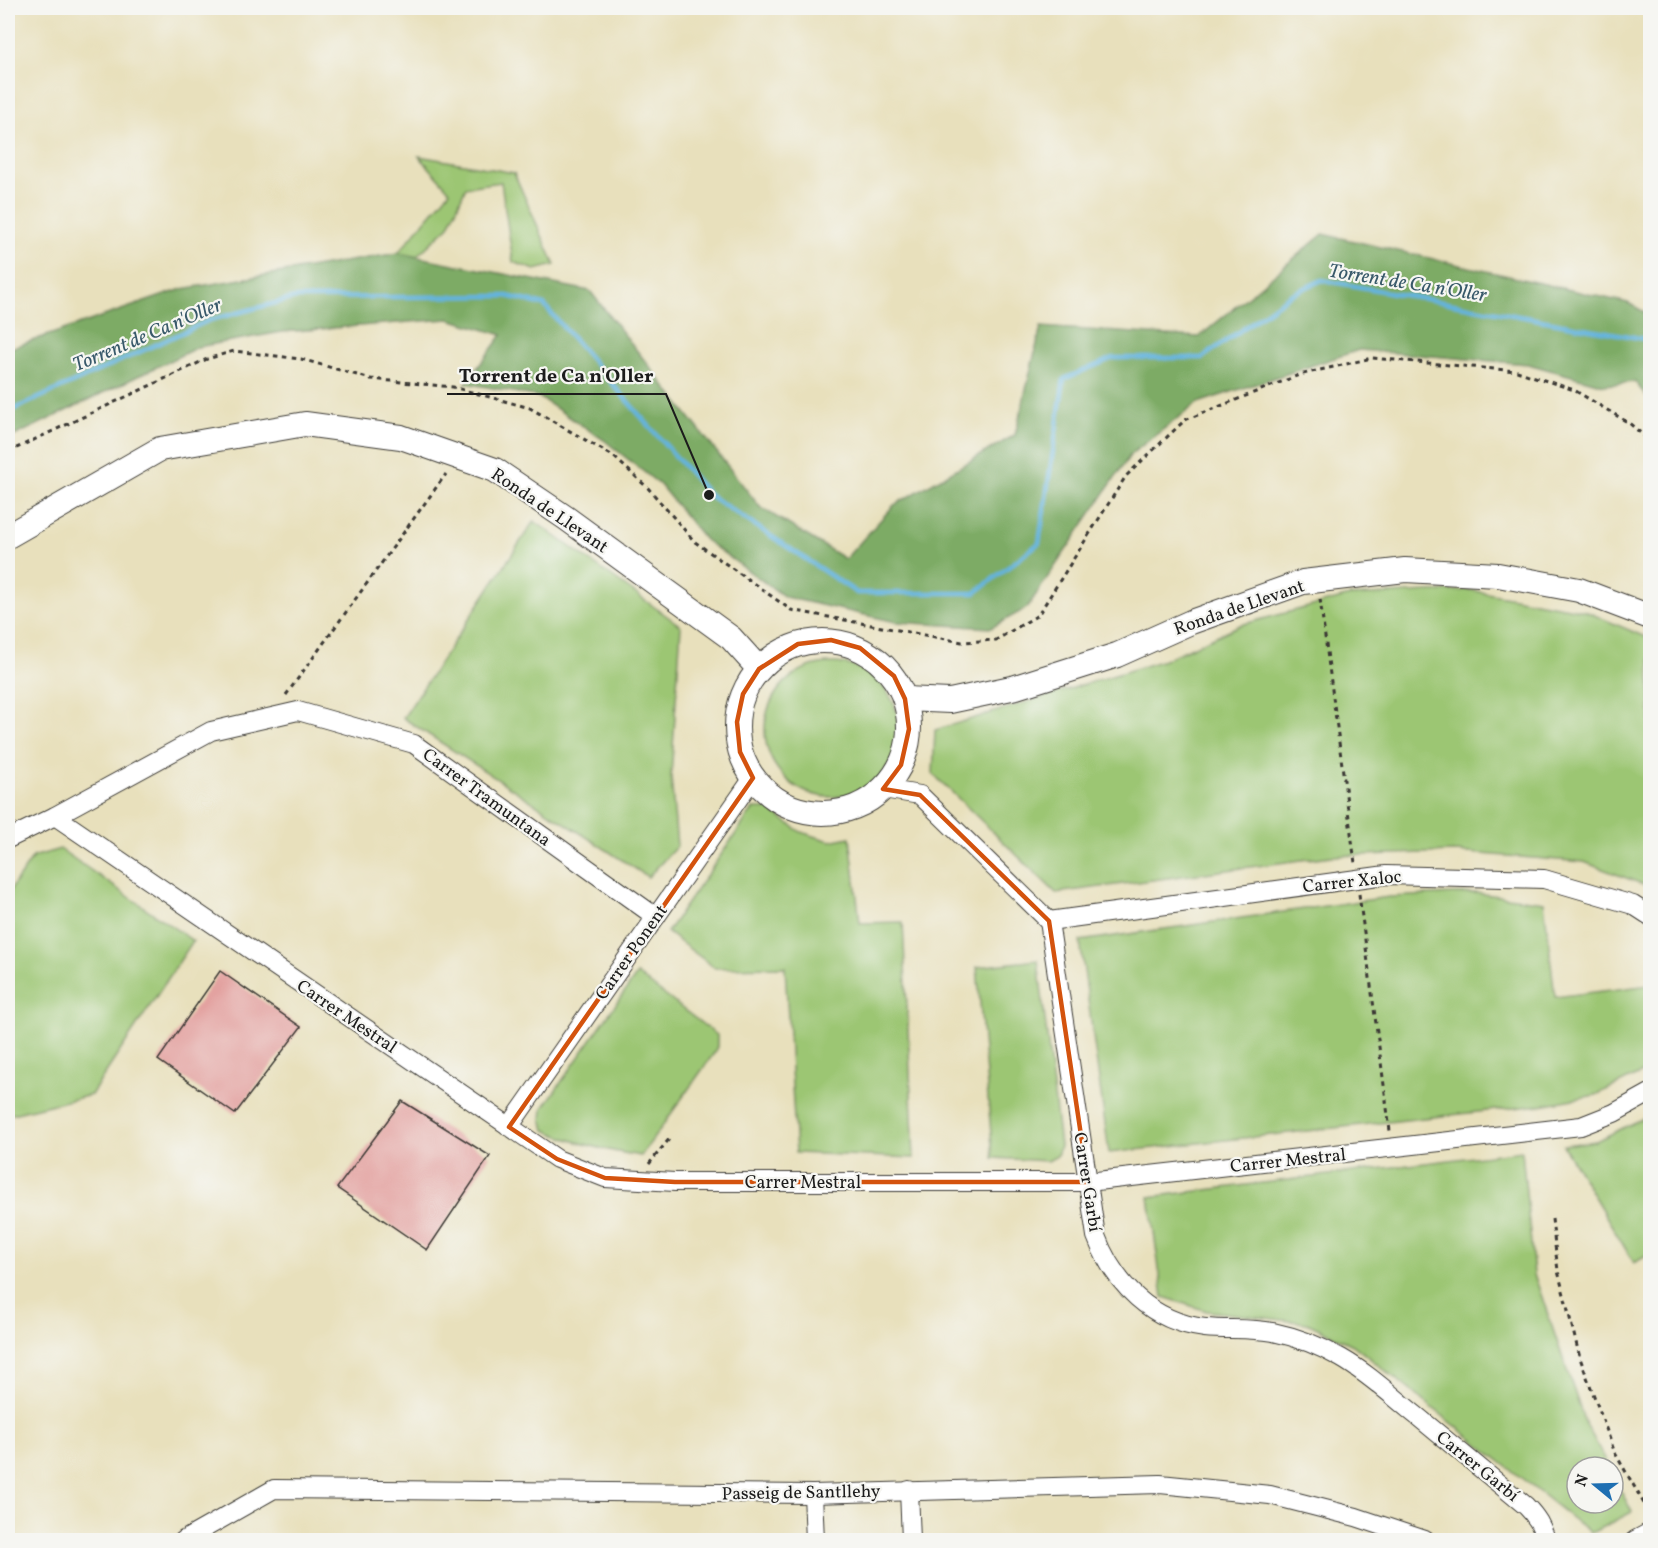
<svg xmlns="http://www.w3.org/2000/svg" width="1658" height="1548" viewBox="0 0 1658 1548" font-family="Vollkorn,serif">
<rect width="100%" height="100%" fill="#f6f6f2"/>
<filter id="ink" filterUnits="userSpaceOnUse"><feTurbulence type="fractalNoise" baseFrequency=".0167" numOctaves="2"/><feDisplacementMap in="SourceGraphic" scale="12" xChannelSelector="R" yChannelSelector="G"/><feConvolveMatrix kernelMatrix="1 2 1 2 8 2 1 2 1" color-interpolation-filters="sRGB"/></filter>
<filter id="wash" filterUnits="userSpaceOnUse"><feTurbulence type="fractalNoise" baseFrequency=".008" numOctaves="4" result="noise"/><feDisplacementMap in="SourceGraphic" scale="24" xChannelSelector="R" yChannelSelector="G"/><feGaussianBlur stdDeviation="1.35" result="paint"/><feColorMatrix in="noise" values="0 0 0 0 0 0 0 0 0 0 0 0 0 0 0 0 0 1.4 0 .05"/><feComposite in="paint" operator="in"/></filter>
<g filter="url(#wash)">
<rect width="100%" height="100%" fill="#e8e0bc"/>
<g fill="#9cc673" stroke="#5c7148" stroke-width="1.5">
<polygon points="419,156 514,173 555,265 535,270 513,262 501,182 466,187 449,226 416,257 398,253 450,191"/>
<polygon points="534,521 681,626 671,777 677,846 648,877 403,718"/>
<polygon points="1470,590 1585,611 1650,639 1650,887 1584,862 1455,852 1331,856 1056,893 933,774 935,730 1164,660 1240,625 1350,596"/>
<circle cx="832" cy="730" r="67"/>
<polygon points="753,809 768,809 801,832 830,841 850,837 860,923 903,922 914,1158 796,1153 785,967 715,968 667,932"/>
<polygon points="60,849 193,941 91,1095 8,1115 8,893 33,857"/>
<polygon points="1476,893 1544,902 1555,997 1650,985 1650,1069 1596,1095 1541,1105 1109,1153 1080,941 1389,897"/>
<polygon points="1038,960 1060,1146 1057,1156 1048,1161 993,1158 977,967"/>
<path d="M 637,974 L 717,1035 L 717,1049 L 641,1156 C 608,1151 576,1144 545,1130 L 542,1119 L 543,1108 Z"/>
<polygon points="1650,1115 1650,1254 1634,1263 1563,1145 1596,1141"/>
<polygon points="1522,1151 1534,1274 1584,1420 1609,1467 1577,1467 1577,1503 1613,1503 1613,1476 1632,1512 1591,1533 1353,1345 1307,1323 1207,1311 1163,1297 1149,1197"/>
</g>
<polygon fill="#7dab65" stroke="#4c6440" stroke-width="1.5" points="1323,234 1628,303 1650,315 1650,401 1635,382 1604,385 1528,364 1359,350 1198,403 1131,454 1027,608 991,628 896,622 785,597 705,540 660,485 604,440 539,397 466,383 502,335 449,319 282,332 198,347 8,439 8,349 182,289 398,253 590,291 760,507 845,559 894,505 1015,435 1041,327 1199,337"/>
<g fill="none" stroke-linecap="round" stroke-linejoin="round">
<polyline stroke="#63b4de" stroke-width="4.5" points="8,412 210,320 295,298 507,296 544,305 709,495 857,593 975,593 1039,543 1064,379 1113,358 1202,358 1290,295 1322,280 1650,340"/>
</g>
<g id="blocks">
<g fill="#e3a2a0">
<polygon points="220,971 301,1027 235,1114 158,1060"/>
<polygon points="402,1101 490,1156 427,1250 337,1188"/>
</g>
</g>
</g>
<g filter="url(#ink)">
<use href="#blocks" fill-opacity="0" stroke="#3b3934" stroke-width="1.5"/>
<g fill="none" stroke-linecap="round" stroke-linejoin="round">
<defs>
<g id="minor">
<path d="M 883,789 L 920,795 L 1049,921 L 1096,1236 C 1114,1284 1152,1322 1205,1328 C 1227,1330 1250,1328 1273,1332 C 1297,1337 1320,1346 1341,1358 C 1369,1374 1392,1396 1417,1416 C 1453,1446 1490,1476 1526,1506 C 1537,1517 1542,1526 1546,1540"/>
<polyline points="55,816 557,1159 605,1178 675,1182 1088,1182 1581,1126 1614,1113 1650,1093"/>
<polyline points="8,839 55,816 211,731 298,711 414,744 656,917"/>
<polyline points="1049,921 1386,875 1544,879 1633,905 1650,916"/>
<polyline points="509,1127 753,778"/>
<polyline points="909,1490 911,1540"/>
<polyline points="813,1494 815,1540"/>
<polyline points="184,1540 274,1489 813,1494 1160,1484 1270,1495 1356,1517 1425,1540"/>
<polyline points="1635,1540 1650,1532"/>
</g>
<g id="secondary">
<polyline points="8,536 160,449 305,424 401,437 495,470 566,518 731,638 759,669"/>
<circle cx="823" cy="727" r="86"/>
<polyline points="905,699 950,701 1016,687 1117,655 1191,622 1303,582 1405,570 1498,575 1579,590 1650,617"/>
</g>
</defs>
<use href="#minor" stroke="#3b3934" stroke-width="20"/>
<use href="#secondary" stroke="#3b3934" stroke-width="26"/>
<g stroke="#3b3934" stroke-width="3" stroke-dasharray="4.5 4.5" stroke-linecap="butt">
<polyline points="8,452 207,359 234,351 301,359 371,379 453,387 530,408 613,456 648,488 695,542 791,610 962,642 996,640 1038,615 1126,476 1185,420 1299,375 1372,358 1517,371 1574,390 1629,423 1650,441"/>
<polyline points="1320,599 1355,863"/>
<polyline points="286,695 446,474"/>
<polyline points="1359,894 1390,1131"/>
<polyline points="649,1164 670,1138"/>
<polyline points="1552,1219 1558,1271 1580,1358 1615,1453 1650,1514"/>
</g>
<use href="#minor" stroke="#fff" stroke-width="18"/>
<use href="#secondary" stroke="#fff" stroke-width="24"/>
</g>
</g>
<path fill="none" stroke="#d4530e" stroke-width="4.5" stroke-linejoin="round" d="M 831,640 L 860,648 L 894,676 L 905,699 L 909,729 L 901,765 L 883,789 L 920,795 L 1049,921 L 1088,1182 L 675,1182 L 605,1178 L 557,1159 L 509,1127 L 753,778 L 740,752 L 737,722 L 743,694 L 759,669 L 798,644 Z"/>
<g text-anchor="middle" stroke-width="4.5" stroke-linejoin="round" paint-order="stroke">
<g font-size="18" fill="#1c1c1c" stroke="#f6f6f2">
<text transform="translate(550 510) rotate(34)" y="6">Ronda de Llevant</text>
<text transform="translate(1239 607) rotate(-19)" y="6">Ronda de Llevant</text>
<text transform="translate(487 797) rotate(36)" y="6">Carrer Tramuntana</text>
<text transform="translate(1352 881) rotate(-6)" y="6">Carrer Xaloc</text>
<text transform="translate(631 952) rotate(-55)" y="6">Carrer Ponent</text>
<text transform="translate(347 1016) rotate(34)" y="6">Carrer Mestral</text>
<text transform="translate(1288 1160) rotate(-6)" y="6">Carrer Mestral</text>
<text x="803" y="1188">Carrer Mestral</text>
<text transform="translate(1088 1182) rotate(81)" y="6">Carrer Garbí</text>
<text transform="translate(1478 1466) rotate(39)" y="6">Carrer Garbí</text>
<text transform="translate(801 1492) rotate(-1)" y="6">Passeig de Santllehy</text>
</g>
<g font-size="20" font-style="italic" fill="#38596a" stroke="#f6f6f2">
<text transform="translate(1408 282) rotate(9)" y="7">Torrent de Ca n'Oller</text>
<text transform="translate(147 334) rotate(-23)" y="7">Torrent de Ca n'Oller</text>
</g>
</g>
<path fill="none" stroke="#1c1c1c" stroke-width="2" d="M709 495L666 394H447"/>
<circle fill="#1c1c1c" stroke="#f6f6f2" stroke-width="2" cx="709" cy="495" r="6"/>
<g font-size="20" text-anchor="middle" font-weight="bold" fill="#1c1c1c" stroke="#f6f6f2" stroke-width="4.5" stroke-linejoin="round" paint-order="stroke">
<text x="556" y="382">Torrent de Ca n'Oller</text>
</g>
<rect width="1658" height="1548" fill="none" stroke="#f6f6f2" stroke-width="30"/>
<g transform="translate(1595 1485) rotate(289)"><circle r="28" fill="#f6f6f2" stroke="#9f9f9c" stroke-width="1.5"/>
<path d="M0-4.5L10 22L0 15L-10 22Z" fill="#1f6fb2"/>
<text y="-9" font-size="16" font-weight="bold" text-anchor="middle" fill="#1c1c1c">N</text>
</g>
</svg>
